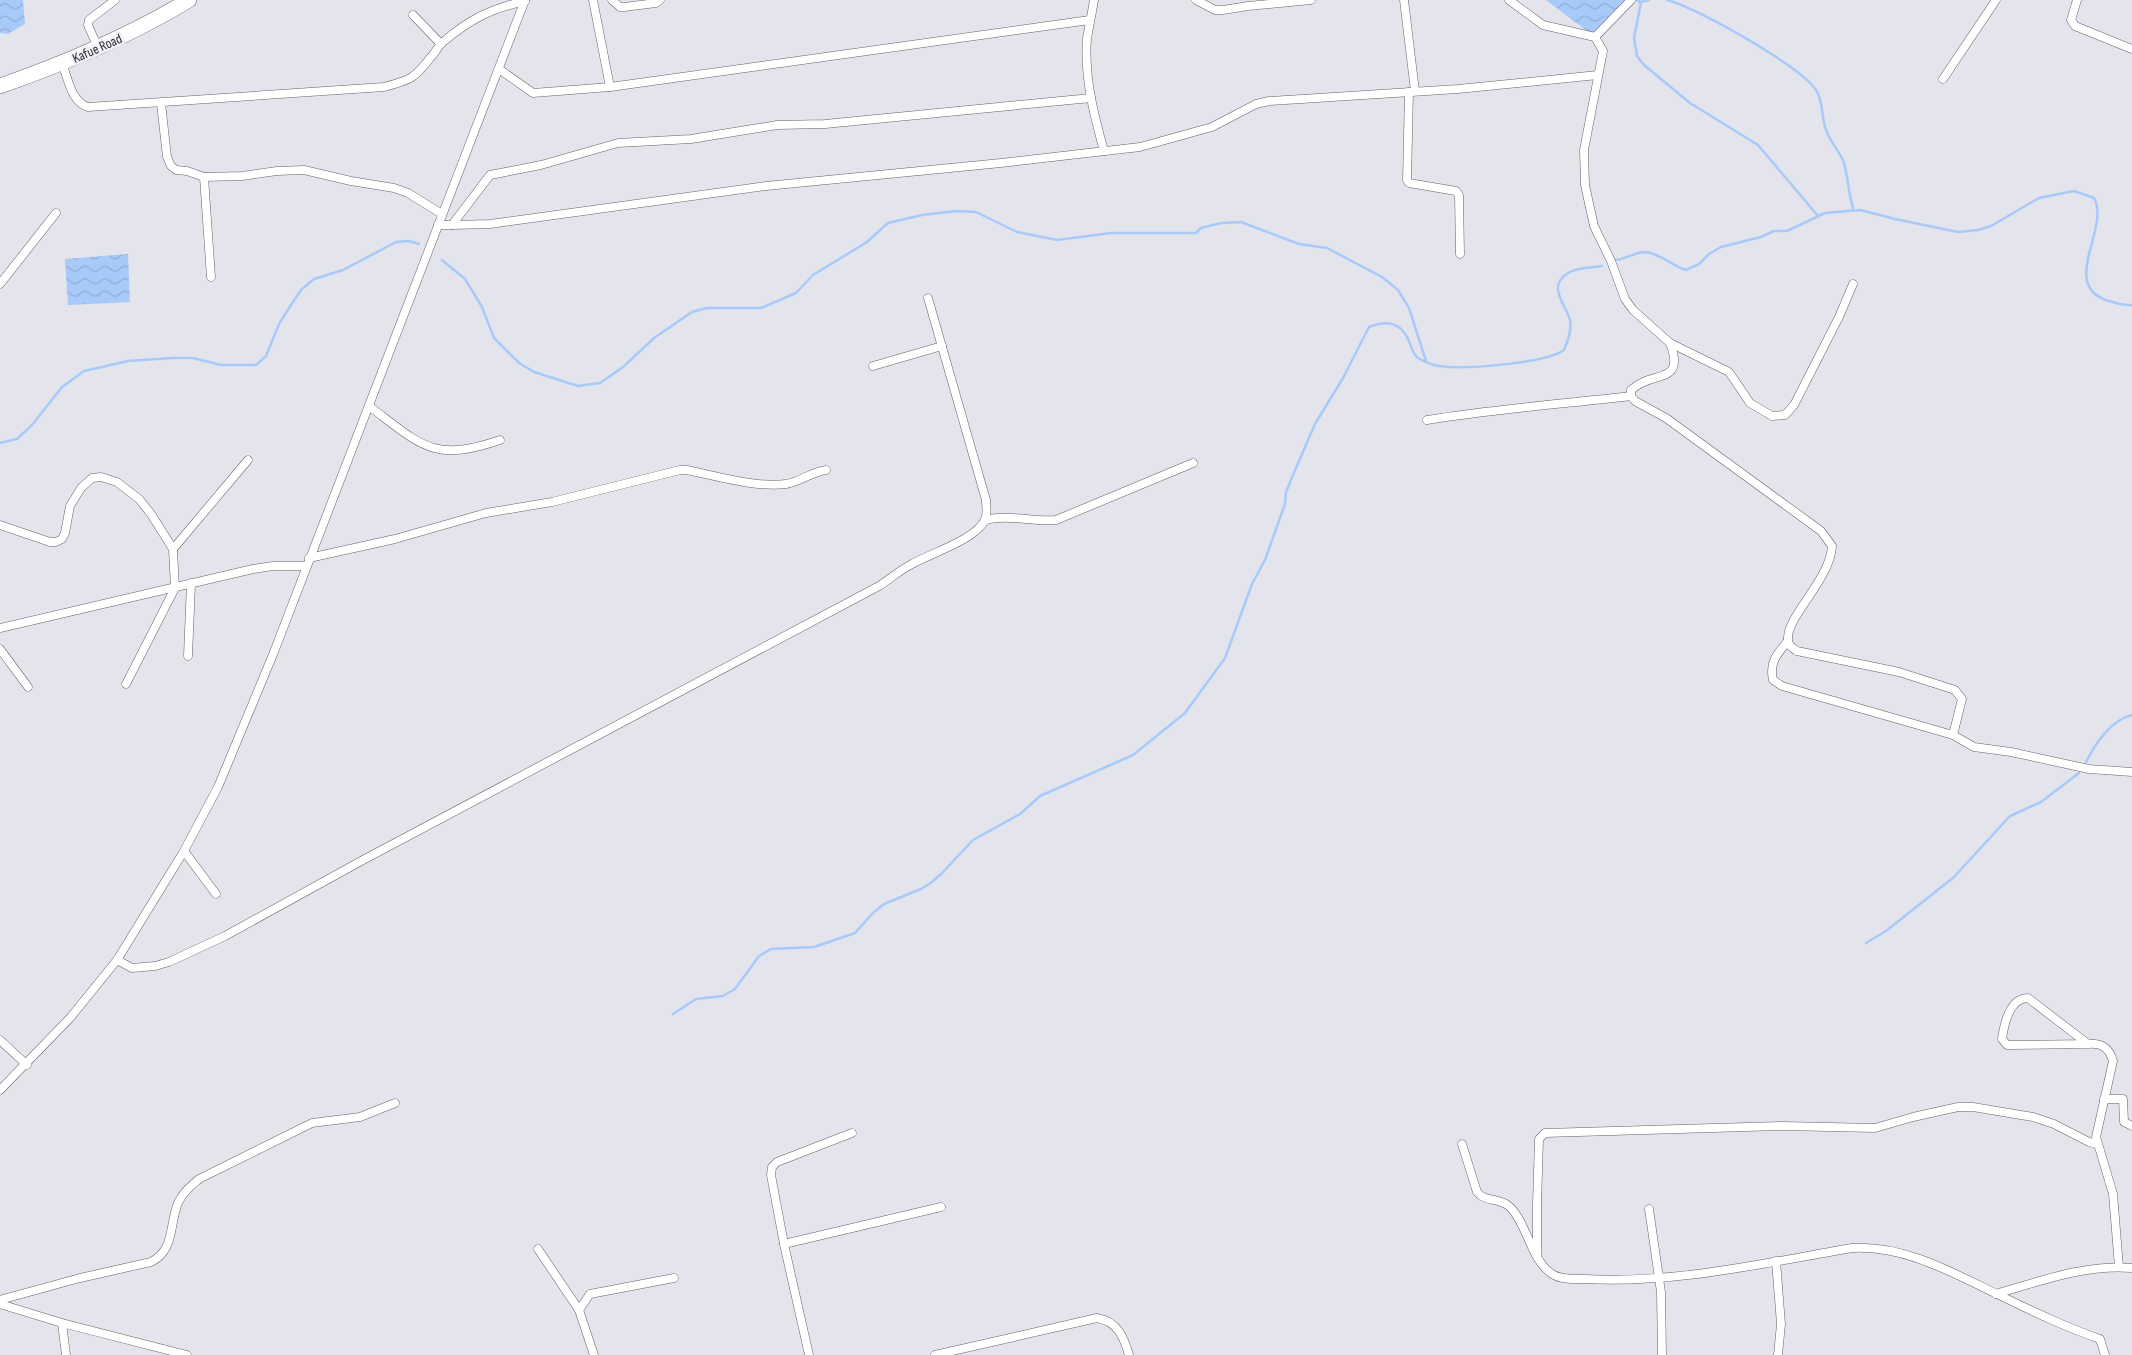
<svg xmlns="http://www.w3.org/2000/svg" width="2132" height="1355" viewBox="0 0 2132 1355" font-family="'Sofia Sans Condensed',sans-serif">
<defs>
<pattern id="water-waves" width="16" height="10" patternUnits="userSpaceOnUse" patternTransform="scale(1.25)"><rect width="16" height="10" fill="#a8caf9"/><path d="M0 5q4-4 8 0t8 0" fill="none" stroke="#91aed6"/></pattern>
</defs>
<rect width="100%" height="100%" fill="#e4e4ed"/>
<g fill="url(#water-waves)">
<polygon points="0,0 23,0 25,24 8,34 0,33"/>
<polygon points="1546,0 1631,0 1595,37"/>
<polygon points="128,254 130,302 68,305 65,259"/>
</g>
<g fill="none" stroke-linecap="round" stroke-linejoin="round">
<g stroke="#a8caf9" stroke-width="2.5">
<polyline points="1636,0 1641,2 1649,0"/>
<path d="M 1667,0 C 1696,7 1800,66 1816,90 C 1824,102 1821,117 1826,130 C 1830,141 1838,150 1843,160 C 1848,174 1848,193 1853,208"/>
<polyline points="1641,2 1634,38 1637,56 1644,65 1690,103 1758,145 1818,216"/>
<polyline points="442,260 465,279 482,307 494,338 519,363 534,372 578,386 600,383 623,367 654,338 692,312 707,308 761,308 796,293 813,275 867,242 888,223 922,215 956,211 976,212 1017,232 1057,240 1111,233 1196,233 1201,228 1221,223 1241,222 1299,244 1327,248 1382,277 1398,290 1409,308 1426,361"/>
<path d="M 1614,260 C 1625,260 1635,252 1645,252 C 1660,253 1672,266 1686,270 L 1699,264 L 1709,254 L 1721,247 L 1761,237 L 1774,231 L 1787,231 L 1825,213 L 1860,210 L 1895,219 L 1958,232 L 1978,230 L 1991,226 L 2039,198 L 2074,191 L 2094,198 C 2111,228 2058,286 2109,301 C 2117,303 2124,306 2132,305"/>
<polyline points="0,443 17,439 32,425 62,387 84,371 128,361 172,358 193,358 221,365 256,365 266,356 279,324 289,308 301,290 314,279 343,270 396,242 409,241 419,244"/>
<path d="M 2086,762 C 2095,744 2111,720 2132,715"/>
<polyline points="1866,943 1886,931 1954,877 2010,816 2041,802 2079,773"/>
<path d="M 673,1014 L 696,999 L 723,996 L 735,989 L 759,956 L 771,949 L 814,947 L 855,933 L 873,913 L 884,904 L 921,889 L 932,882 L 942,873 L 973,840 L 1020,814 L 1040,796 L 1133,755 L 1185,713 L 1225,658 L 1252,584 L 1265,560 L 1285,504 L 1286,492 L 1293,475 L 1315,424 L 1343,378 L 1369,327 C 1386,320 1401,322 1409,341 C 1411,347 1413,354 1418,358 C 1423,361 1434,366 1440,366 C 1463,370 1547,363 1564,350 C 1568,341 1572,330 1570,320 C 1566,304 1546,287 1568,273 C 1577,267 1591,268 1602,266"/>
</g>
<defs>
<g id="street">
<polyline points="593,0 610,87"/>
<polyline points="612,0 620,7 624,7 656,3 660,0"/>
<path d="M 1094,0 C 1092,13 1089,26 1087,39 C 1084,77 1094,115 1104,151"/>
<polyline points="1196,0 1215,10 1223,10 1248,6 1311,0"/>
<polyline points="1404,0 1415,91"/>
<polyline points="1509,0 1543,25 1595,37 1631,0"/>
<polyline points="2077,0 2071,20 2075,26 2132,49"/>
<polyline points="413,15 441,44"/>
<polyline points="1595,37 1603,51 1584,150 1585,185 1594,226 1611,261 1625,299 1633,310 1670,343 1729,372 1750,403 1772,416 1785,415 1794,405 1839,317 1853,284"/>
<polyline points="98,48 88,25 89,20 115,0"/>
<path d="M 62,63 C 68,78 71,102 88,107 L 384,87 C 410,80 414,79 431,57 C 435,53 438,46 443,42 C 470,19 490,9 525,1"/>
<polyline points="499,69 533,93 610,87 1090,20"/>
<polyline points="1943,79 1996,0"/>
<polyline points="1409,92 1407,180 1409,183 1456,191 1459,195 1460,254"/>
<polyline points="161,103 167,157 171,166 176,170 187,171 204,177 242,176 277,171 304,170 351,181 394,188 408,193 442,214"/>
<polyline points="204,177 211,277"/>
<polyline points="438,225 452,225 490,175 541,165 618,143 691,139 777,125 825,124 1091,98"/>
<polyline points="452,225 490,224 766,186 1001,163 1140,147 1212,127 1256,104 1269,101 1458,89 1598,75"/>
<polyline points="0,284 56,213"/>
<path d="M 1670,343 C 1686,386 1653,369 1631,390 L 1631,396 L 1635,401 L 1666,418 L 1821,531 L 1832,546 C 1830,581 1786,616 1788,640 C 1788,646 1793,648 1797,651 L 1899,672 L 1955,690 L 1962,699 L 1953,735 L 1974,747 L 2011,752 L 2089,769 L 2132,772"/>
<polyline points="873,366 942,346"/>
<path d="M 369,406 C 421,445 433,463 500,440"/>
<path d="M 1427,420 C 1494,409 1563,404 1631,396"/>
<path d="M 985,520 C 1009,514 1031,522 1056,520 L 1193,463"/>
<polyline points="0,525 50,542 56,542 62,539 65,533 70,506 81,488 92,478 101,477 117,482 139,499 151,514 173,549 175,588 126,684"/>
<polyline points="173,549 248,460"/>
<path d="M 309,558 L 395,539 L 486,513 L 552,502 L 680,470 L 687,470 C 716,476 756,488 786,484 C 800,482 811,472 826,470"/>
<polyline points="0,628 253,569 273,566 306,566"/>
<path d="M 1788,641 C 1777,654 1769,662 1773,680 L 1782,686 L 1953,735"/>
<polyline points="0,649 28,687"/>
<polyline points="188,656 191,583"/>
<polyline points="184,851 216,894"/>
<path d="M 117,960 L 132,968 L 155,966 L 169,962 L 225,936 L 363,860 L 879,586 C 890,579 900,570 912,564 C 931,553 975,540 985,520 C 988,513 986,507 986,500 L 928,298"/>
<polyline points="0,1040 27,1065"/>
<path d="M 2088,1044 L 2028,998 C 2009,998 2004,1025 2002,1039 L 2007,1045 L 2088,1044 C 2101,1043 2109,1047 2113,1061 L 2096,1137 L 2113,1194 L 2119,1267"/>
<polyline points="0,1090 70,1018 117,960 184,851 218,787 274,652 525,0"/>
<polyline points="2104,1099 2123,1099 2124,1122 2132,1126"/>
<path d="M 1462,1144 L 1477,1192 C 1486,1203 1500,1197 1510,1207 C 1528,1225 1530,1259 1552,1274 C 1561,1280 1575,1279 1585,1279 C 1675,1284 1764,1263 1852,1248 C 1905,1245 1953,1273 1999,1295 C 2032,1311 2065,1327 2100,1339 L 2105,1355"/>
<polyline points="1649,1209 1661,1292 1662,1355"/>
<polyline points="784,1244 771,1175 772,1167 777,1162 852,1133"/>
<polyline points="538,1249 579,1310 594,1355"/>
<polyline points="1537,1254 1537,1204 1539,1139 1545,1133 1783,1126 1875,1128 1913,1117 1958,1107 1973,1107 2033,1117 2054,1124 2089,1142 2097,1144"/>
<polyline points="1776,1261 1781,1324 1778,1355"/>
<path d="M 1996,1294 C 2040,1281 2086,1264 2132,1268"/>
<path d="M 0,1300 L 80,1278 L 151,1262 C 175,1250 169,1225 178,1203 C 183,1192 191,1186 199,1179 L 312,1123 L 360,1117 L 395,1103"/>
<polyline points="0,1304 62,1323 66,1355"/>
<polyline points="579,1310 590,1294 674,1278"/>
<polyline points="62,1323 187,1355"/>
<polyline points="809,1355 784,1244 941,1207"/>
<path d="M 935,1355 L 1097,1318 C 1117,1321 1124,1337 1129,1355"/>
</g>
<path id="highway" d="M 0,86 C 66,63 129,36 189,0"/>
</defs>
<use href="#street" stroke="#626169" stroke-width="9"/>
<use href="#highway" stroke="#626169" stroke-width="16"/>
<use href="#street" stroke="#fff" stroke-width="8"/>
<use href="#highway" stroke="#fff" stroke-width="15"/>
</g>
<g text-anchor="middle" stroke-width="5" stroke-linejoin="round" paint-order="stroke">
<g font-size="14" fill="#2a2a2d" stroke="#f2f1fa">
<text transform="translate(97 48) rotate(-24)" y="5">Kafue Road</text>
</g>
</g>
</svg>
